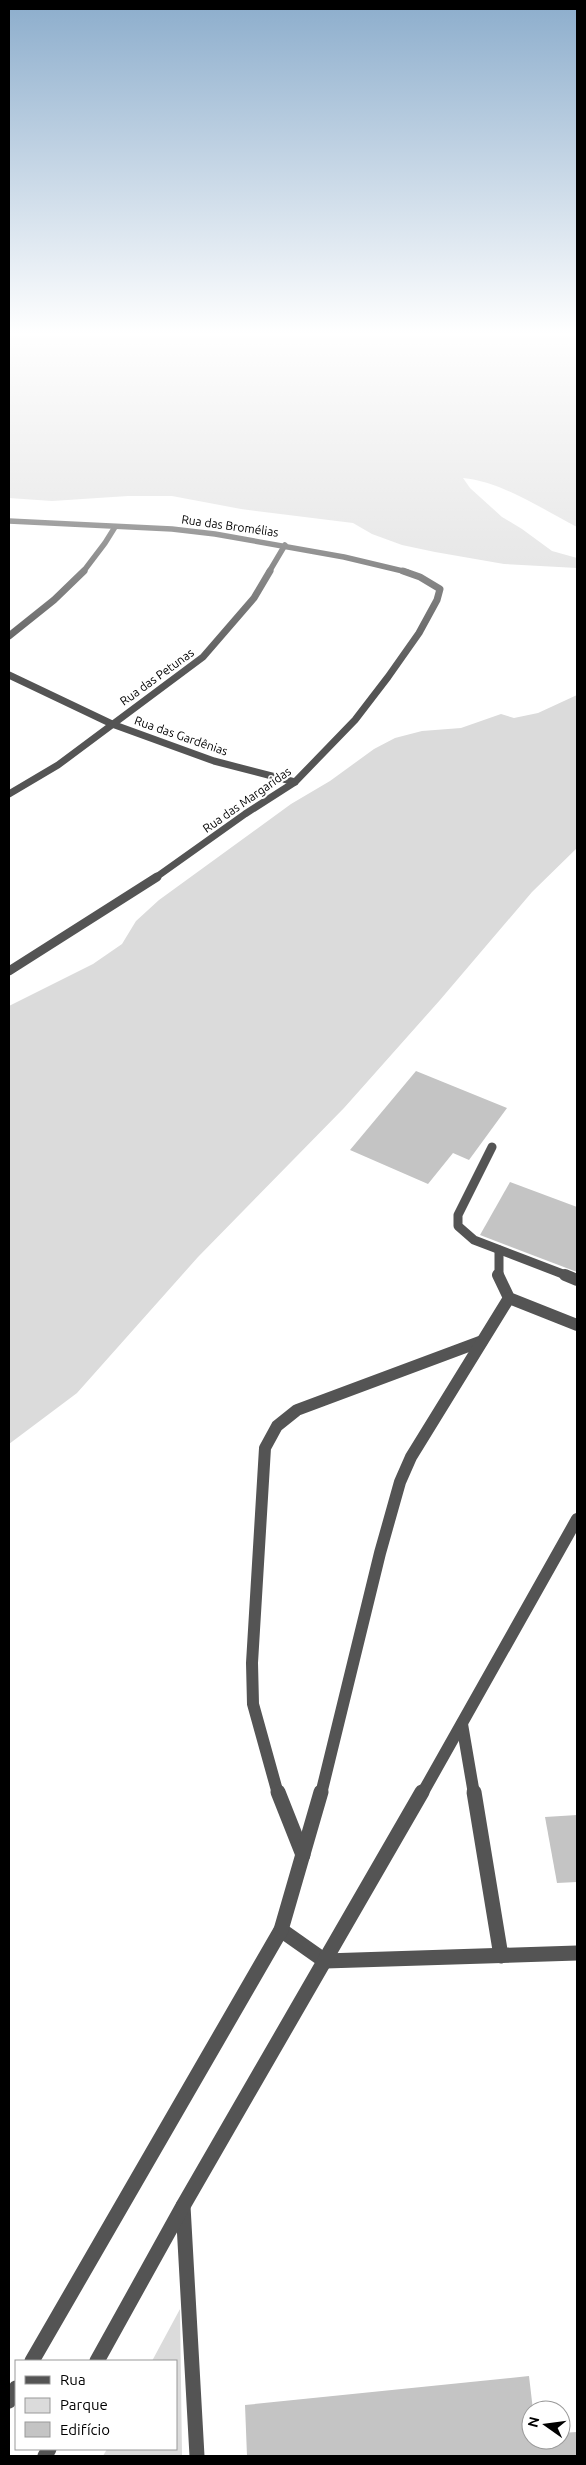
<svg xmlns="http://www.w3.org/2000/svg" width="586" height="2465" viewBox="0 0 586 2465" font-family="Ubuntu,sans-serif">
<rect width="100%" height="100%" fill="#fff"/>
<g fill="#dbdbdb">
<path d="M 9,335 L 577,335 L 577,527 C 542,509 503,482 463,478 L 470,488 L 502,517 L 522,529 L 552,551 L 577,558 L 577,568 L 504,564 L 435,552 L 402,545 L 372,534 L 353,523 L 241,509 L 172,496 L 128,496 L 52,501 L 9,498 Z"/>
<polygon points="577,695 577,848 532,892 440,1000 344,1108 198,1257 77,1393 9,1444 9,1006 93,964 122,944 136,921 159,900 291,804 330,781 374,749 395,738 422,731 461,728 501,714 514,718 538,713"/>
<polygon points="180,2309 182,2456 103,2456 107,2449 176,2449 176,2361 152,2361"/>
</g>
<g fill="#c4c4c4">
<polygon points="416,1071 507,1108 469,1160 453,1153 428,1184 350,1150"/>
<polygon points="510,1182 577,1207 577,1272 480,1235"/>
<polygon points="577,1815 577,1882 557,1883 545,1817"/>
<polygon points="529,2376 533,2410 531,2410 531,2440 561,2440 561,2433 577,2432 577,2456 247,2456 245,2405"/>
</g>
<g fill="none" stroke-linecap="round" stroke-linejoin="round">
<g stroke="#545454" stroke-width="9">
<polyline points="492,1147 458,1215 458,1226 474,1240 568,1276"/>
<polyline points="499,1276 499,1250"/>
</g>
<g stroke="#545454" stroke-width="12">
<polyline points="498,1275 509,1298 577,1325"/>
<polyline points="565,1275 577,1280"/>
<polyline points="462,1724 474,1794"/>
<polyline points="278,1794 253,1704 252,1663 265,1448 277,1426 297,1410 482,1341"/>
<polyline points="321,1794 380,1553 400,1482 411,1457 509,1298"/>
<polyline points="422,1794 577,1519"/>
</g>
<g stroke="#545454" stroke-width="15">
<polyline points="278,1792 303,1855"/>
<polyline points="474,1792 501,1956"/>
<polyline points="281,1930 325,1961 577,1953"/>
<polyline points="183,2206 197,2456"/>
<polyline points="32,2361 281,1930 321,1792"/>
<polyline points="97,2361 183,2206 422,1792"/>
<polyline points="9,2401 16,2388"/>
<polyline points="45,2456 49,2449"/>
</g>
<g stroke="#545454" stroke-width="5.5">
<polyline points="9,521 172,529 215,534 344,557 407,572"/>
<polyline points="83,572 105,543 115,527"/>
<polyline points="269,572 285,545"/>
</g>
<g stroke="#545454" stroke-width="7">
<polyline points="9,636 54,600 84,571"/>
<polyline points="9,675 112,724 214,761 295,782"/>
<polyline points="9,794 58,765 203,657 254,598 270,571"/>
<polyline points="155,878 245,814 295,782 355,720 388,677 419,633 437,600 440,589 420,577 403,571"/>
</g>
<polyline stroke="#545454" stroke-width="9" points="9,971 157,877"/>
</g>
<linearGradient id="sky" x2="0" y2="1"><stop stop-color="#8cadcc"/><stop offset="0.49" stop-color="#fff"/><stop offset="1" stop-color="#fff" stop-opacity="0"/></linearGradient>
<rect width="586" height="680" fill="url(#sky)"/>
<g text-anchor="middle" stroke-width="4.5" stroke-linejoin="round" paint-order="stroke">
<g font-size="12" fill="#000" stroke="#fff">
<text transform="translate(230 526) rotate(8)" y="4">Rua das Bromélias</text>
<text transform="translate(157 677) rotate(-36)" y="4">Rua das Petunas</text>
<text transform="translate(181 736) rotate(19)" y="4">Rua das Gardênias</text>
<text transform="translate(247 800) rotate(-35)" y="4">Rua das Margaridas</text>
</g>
</g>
<rect width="586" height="2465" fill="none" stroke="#000000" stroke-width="20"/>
<rect x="15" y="2360" width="162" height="90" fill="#ffffff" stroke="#999999"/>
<rect x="25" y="2376" width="25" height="8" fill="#545454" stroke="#999999"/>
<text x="60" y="2385" font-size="15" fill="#000000">Rua</text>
<rect x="25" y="2398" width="25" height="15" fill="#dbdbdb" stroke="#999999"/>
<text x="60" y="2410" font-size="15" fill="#000000">Parque</text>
<rect x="25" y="2422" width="25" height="15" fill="#c4c4c4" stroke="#999999"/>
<text x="60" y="2435" font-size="15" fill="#000000">Edifício</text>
<g transform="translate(546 2425) rotate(284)"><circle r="24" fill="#ffffff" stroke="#999999"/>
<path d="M0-4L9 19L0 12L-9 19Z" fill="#000000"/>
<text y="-8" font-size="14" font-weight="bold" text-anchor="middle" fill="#000000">N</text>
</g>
</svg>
